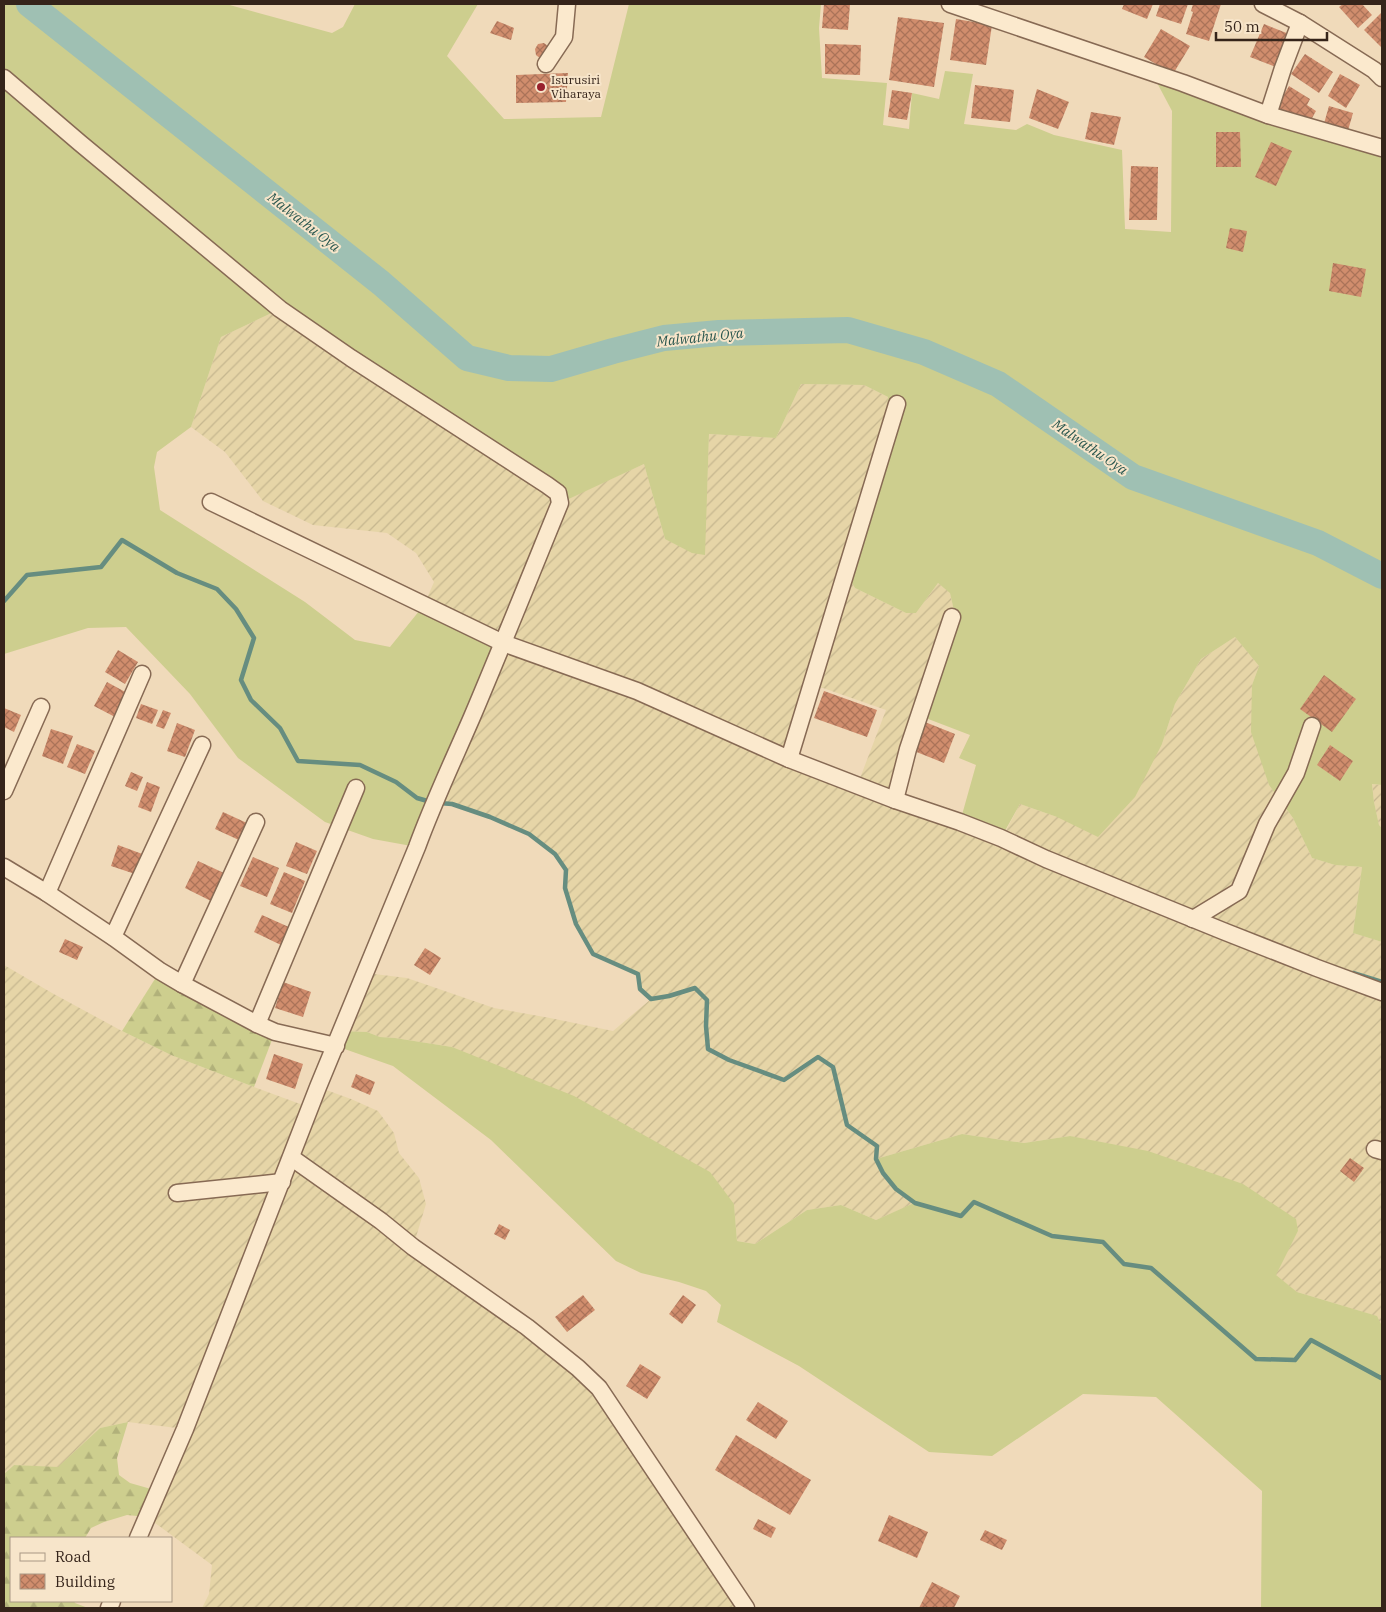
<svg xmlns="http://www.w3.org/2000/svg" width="1386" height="1612" viewBox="0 0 1386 1612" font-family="'IBM Plex Serif',serif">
<defs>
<pattern id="farmland-furrows" width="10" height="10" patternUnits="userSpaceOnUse" patternTransform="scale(1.25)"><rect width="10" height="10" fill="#e6d5a7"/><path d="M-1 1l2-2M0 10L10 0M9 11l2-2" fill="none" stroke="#c6b78f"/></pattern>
<pattern id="forest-firs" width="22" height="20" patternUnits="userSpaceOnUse" patternTransform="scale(1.25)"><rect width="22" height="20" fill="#cdce8e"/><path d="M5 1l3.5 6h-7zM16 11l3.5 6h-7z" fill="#b1b17a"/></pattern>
<pattern id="building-cross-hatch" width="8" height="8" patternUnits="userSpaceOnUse" patternTransform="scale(1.25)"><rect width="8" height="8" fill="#d08d6d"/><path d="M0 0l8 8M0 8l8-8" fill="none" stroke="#aa7359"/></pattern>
</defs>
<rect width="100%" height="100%" fill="#f0daba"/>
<g fill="url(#farmland-furrows)" fill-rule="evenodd">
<path d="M 280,309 L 560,502 L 644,464 L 665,539 L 707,490 L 709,434 L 776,438 L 801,384 L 864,385 L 888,397 L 886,429 L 849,578 L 855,588 L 906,613 L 916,613 L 938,583 L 950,592 L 955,615 L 895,800 L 1002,838 L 1020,804 L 1057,817 L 1162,744 L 1175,704 L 1201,659 L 1235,637 L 1259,666 L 1252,685 L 1269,785 L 1293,818 L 1312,858 L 1335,865 L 1362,867 L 1353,933 L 1382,942 L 1382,1326 L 1376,1316 L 1297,1292 L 1275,1275 L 1298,1231 L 1070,1136 L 1024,1143 L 962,1134 L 876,1159 L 896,1189 L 915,1203 L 876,1220 L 841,1205 L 807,1210 L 755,1244 L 737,1241 L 734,1204 L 452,1047 L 395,1038 L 380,1037 L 367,1032 L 342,1031 L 366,973 L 407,978 L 494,1008 L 550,1018 L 613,1031 L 651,999 L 640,989 L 638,974 L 593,954 L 576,924 L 565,888 L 566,870 L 555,854 L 529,834 L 490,817 L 452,804 L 434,802 L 424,605 L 434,582 L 416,553 L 387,533 L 313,525 L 263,501 L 225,452 L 191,427 L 221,337 ZM 814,688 L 823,688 L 886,710 L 857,786 L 789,759 Z"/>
<polygon points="1372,784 1382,785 1382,828 1379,825 1374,802"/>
<polygon points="4,965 52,993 122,1031 171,1055 254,1087 311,1108 318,1087 351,1099 378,1111 394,1133 399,1153 419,1178 426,1204 413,1247 578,1368 746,1608 202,1608 209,1594 212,1565 147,1517 185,1429 128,1422 100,1428 58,1468 14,1465 4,1474"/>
</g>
<g fill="#cdce8e">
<polygon points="4,4 226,4 332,33 343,27 355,4 478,4 447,56 504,119 601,117 629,4 821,4 819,28 822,78 887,83 883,125 909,129 912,93 939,99 945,71 973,74 964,124 1016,130 1027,124 1054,135 1122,150 1125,229 1171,232 1172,111 1155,79 1382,155 1382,785 1372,784 1374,802 1379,825 1382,828 1382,942 1353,933 1362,867 1335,865 1312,858 1293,818 1269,785 1251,732 1252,685 1259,666 1235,637 1201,659 1175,704 1162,744 1135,797 1098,837 1057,817 1020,804 1001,838 960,822 976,765 959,758 970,735 923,717 955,615 950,593 938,583 916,613 906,613 855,588 849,578 886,429 888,397 864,385 801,384 776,438 709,434 705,555 692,553 665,539 644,464 560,503 280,309 221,337 191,427 157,452 154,467 160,510 305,602 355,640 390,647 424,605 503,643 417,847 373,839 325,822 238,758 190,694 126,627 88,628 4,654"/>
<polygon points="342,1031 367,1032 380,1037 395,1038 452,1047 574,1096 710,1172 734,1204 737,1241 755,1244 807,1210 841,1205 876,1220 914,1203 896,1189 883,1173 876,1159 962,1134 1024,1143 1070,1136 1148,1151 1243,1184 1296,1219 1298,1231 1276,1275 1297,1292 1377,1316 1382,1326 1382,1608 1261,1608 1262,1491 1156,1397 1083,1394 992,1456 929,1452 799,1366 717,1322 721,1305 706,1291 679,1282 641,1273 616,1261 491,1140 393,1066 336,1046"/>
</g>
<g fill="url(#forest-firs)">
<polygon points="160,971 275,1032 254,1087 171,1055 122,1031"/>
<polygon points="128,1422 117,1458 119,1475 130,1483 158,1491 147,1517 127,1515 104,1522 91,1528 85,1538 11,1538 11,1601 74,1601 75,1603 88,1608 4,1608 4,1474 14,1465 58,1467 100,1428"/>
</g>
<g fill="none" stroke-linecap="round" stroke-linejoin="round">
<g stroke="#668d80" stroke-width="4.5">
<polyline points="4,601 27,575 101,567 122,540 177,573 217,589 236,609 254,638 241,680 251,700 280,728 298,761 360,765 396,782 417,798 431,802"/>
<polyline points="439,803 452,804 490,817 529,834 555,854 566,870 565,888 576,924 593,954 638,974 640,989 651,999 669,996 695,988 707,1000 706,1026 708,1049 729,1060 784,1080 818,1057 833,1067 847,1125 877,1146 876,1159 883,1173 896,1189 915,1203 961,1216 974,1202 1052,1236 1103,1242 1124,1264 1151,1268 1256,1359 1295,1360 1311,1340 1381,1378 1382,1377"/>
<polyline points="1353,973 1382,982"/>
</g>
<polyline stroke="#9fc0b3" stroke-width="26" points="29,4 381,283 467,358 509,368 551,369 613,351 664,338 719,333 848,330 924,352 998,384 1133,477 1318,543 1382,576"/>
</g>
<g fill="url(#building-cross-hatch)">
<polygon points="824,4 850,4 848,30 822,28"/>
<polygon points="1124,4 1153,4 1147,19 1122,9"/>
<polygon points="1160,4 1188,4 1181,24 1156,16"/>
<polygon points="1193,4 1221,4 1209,41 1186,34 1193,12 1191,11"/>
<polygon points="1343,4 1362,4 1372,15 1358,28 1339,7"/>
<polygon points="1382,12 1382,48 1364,30"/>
<polygon points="898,17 944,23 934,87 889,80"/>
<polygon points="956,19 992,25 986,65 950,60"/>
<polygon points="497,21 514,28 511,40 490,33"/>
<polygon points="1264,24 1289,34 1276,67 1250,57"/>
<polygon points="1161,29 1190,46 1173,74 1144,57"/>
<polygon points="544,43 549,47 541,59 536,55 535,49 538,44"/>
<polygon points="825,44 861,45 860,75 825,74"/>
<polygon points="1305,54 1333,72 1319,93 1291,74"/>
<polygon points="568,73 566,102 516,103 516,75"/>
<polygon points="1340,74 1360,85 1346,108 1328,96"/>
<polygon points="975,85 1014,90 1010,122 971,118"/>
<polygon points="1289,86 1310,99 1307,105 1316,111 1311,120 1303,124 1276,108"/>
<polygon points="1037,89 1069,102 1058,129 1029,118"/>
<polygon points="892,90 912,93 907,120 888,117"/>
<polygon points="1329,106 1353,113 1347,134 1323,127"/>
<polygon points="1091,112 1121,117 1114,145 1085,139"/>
<polygon points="1216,132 1240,132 1241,167 1216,167"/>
<polygon points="1271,142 1292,151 1276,186 1255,177"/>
<polygon points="1131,166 1158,167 1157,220 1129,220"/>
<polygon points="1230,228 1247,231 1243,252 1226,248"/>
<polygon points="1333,263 1366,269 1361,297 1329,291"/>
<polygon points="118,650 138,662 125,684 105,672"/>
<polygon points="1324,675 1356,699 1332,732 1300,709"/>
<polygon points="107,682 127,693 115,717 94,706"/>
<polygon points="824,691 877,710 867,737 814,718"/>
<polygon points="141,704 158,710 152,724 136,718"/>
<polygon points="4,708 21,715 14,732 4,727"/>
<polygon points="163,710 171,713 164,729 156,726"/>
<polygon points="925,722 955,734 944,763 914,751"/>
<polygon points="177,723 195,730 185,757 167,751"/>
<polygon points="51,729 73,736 63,764 42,756"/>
<polygon points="77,744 95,751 85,774 67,767"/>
<polygon points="1330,745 1353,761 1340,781 1317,765"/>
<polygon points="131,772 143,777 137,791 125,786"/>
<polygon points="147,782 160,787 151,812 138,807"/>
<polygon points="223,812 249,824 241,841 215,829"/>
<polygon points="296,842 317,851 307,874 286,866"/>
<polygon points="118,845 145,855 138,875 111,866"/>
<polygon points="253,857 279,868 267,897 240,886"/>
<polygon points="198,861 224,873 211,901 185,888"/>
<polygon points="284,872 305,881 292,913 270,904"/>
<polygon points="262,915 291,928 283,946 254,932"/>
<polygon points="65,939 83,947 77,960 59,952"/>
<polygon points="425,948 441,958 430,975 414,965"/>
<polygon points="283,982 311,992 303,1017 275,1008"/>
<polygon points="274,1054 303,1064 295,1089 266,1079"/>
<polygon points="356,1074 375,1082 370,1095 351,1087"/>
<polygon points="1350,1158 1364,1168 1354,1182 1340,1171"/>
<polygon points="499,1224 510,1230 505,1240 494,1234"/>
<polygon points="583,1295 595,1310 567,1332 555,1317"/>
<polygon points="683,1295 696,1305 682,1324 669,1314"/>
<polygon points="640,1364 661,1377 647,1399 626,1386"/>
<polygon points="758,1402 788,1421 776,1439 746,1420"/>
<polygon points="736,1435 811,1480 790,1515 715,1470"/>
<polygon points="889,1515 928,1532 917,1558 878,1541"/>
<polygon points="758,1519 776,1528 771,1538 753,1529"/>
<polygon points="985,1530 1007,1540 1002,1550 980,1540"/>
<polygon points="932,1582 960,1596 954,1608 919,1608"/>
</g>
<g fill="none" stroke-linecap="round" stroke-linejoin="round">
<defs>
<g id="minor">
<polyline points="950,4 1183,83 1268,115 1382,148"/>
<polyline points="1263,4 1300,23 1374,70 1382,78"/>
<polyline points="546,64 564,37 567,4"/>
<path d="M 4,78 L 80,143 L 280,309 L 351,358 L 547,485 L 558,493 L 560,503 C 531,574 502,646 472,717 C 453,761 433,803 417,847 L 318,1087 L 185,1429 L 138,1538"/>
<polyline points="1268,115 1283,68 1300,23"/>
<polyline points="211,502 503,643 637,691 789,759 895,800 960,822 1001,838 1046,859 1223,931 1317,968 1382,992"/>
<polyline points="789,759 897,404"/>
<polyline points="4,791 41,707"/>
<polyline points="895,800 908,749 952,617"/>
<polyline points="4,867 47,893 113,937 160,971 182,984 257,1024 275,1032 336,1046"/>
<polyline points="47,893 142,674"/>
<polyline points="1193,919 1239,891 1267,824 1296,773 1312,726"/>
<polyline points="113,937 202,745"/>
<polyline points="182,984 256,822"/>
<polyline points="257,1024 356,788"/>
<polyline points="1375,1149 1382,1151"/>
<polyline points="292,1158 381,1221 413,1247 527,1327 578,1368 599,1388 746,1608"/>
<polyline points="177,1193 282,1182"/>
<polyline points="109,1608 112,1601"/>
</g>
</defs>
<use href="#minor" stroke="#876a54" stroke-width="19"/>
<use href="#minor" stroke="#fbe9cd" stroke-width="16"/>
</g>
<circle fill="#99212d" stroke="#f7e5ca" stroke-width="2" cx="541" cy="87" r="5"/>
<g text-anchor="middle" stroke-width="4" stroke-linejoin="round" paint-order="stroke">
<g font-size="12" fill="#35241a" stroke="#f7e5ca" text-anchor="start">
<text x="551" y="84">Isurusiri<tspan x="551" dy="14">Viharaya</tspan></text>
</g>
<g font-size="14" font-style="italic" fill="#28564e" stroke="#f7e5ca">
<text transform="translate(304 222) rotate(38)" y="5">Malwathu Oya</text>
<text transform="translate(700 337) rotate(-6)" y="5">Malwathu Oya</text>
<text transform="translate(1090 447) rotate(34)" y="5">Malwathu Oya</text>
</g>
</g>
<rect width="1386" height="1612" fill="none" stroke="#35241a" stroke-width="10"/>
<rect x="10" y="1537" width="162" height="65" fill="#f7e5ca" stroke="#a99884"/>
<rect x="20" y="1553" width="25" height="8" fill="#fbe9cd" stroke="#a99884"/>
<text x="55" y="1562" font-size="15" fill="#35241a">Road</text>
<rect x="20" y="1574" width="25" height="15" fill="url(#building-cross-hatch)" stroke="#a99884"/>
<text x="55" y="1587" font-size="15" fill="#35241a">Building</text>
<path d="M1216 32v8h111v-8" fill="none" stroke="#35241a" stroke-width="2.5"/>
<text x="1224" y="32" font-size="15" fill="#35241a" stroke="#f7e5ca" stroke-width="4" paint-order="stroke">50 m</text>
</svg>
